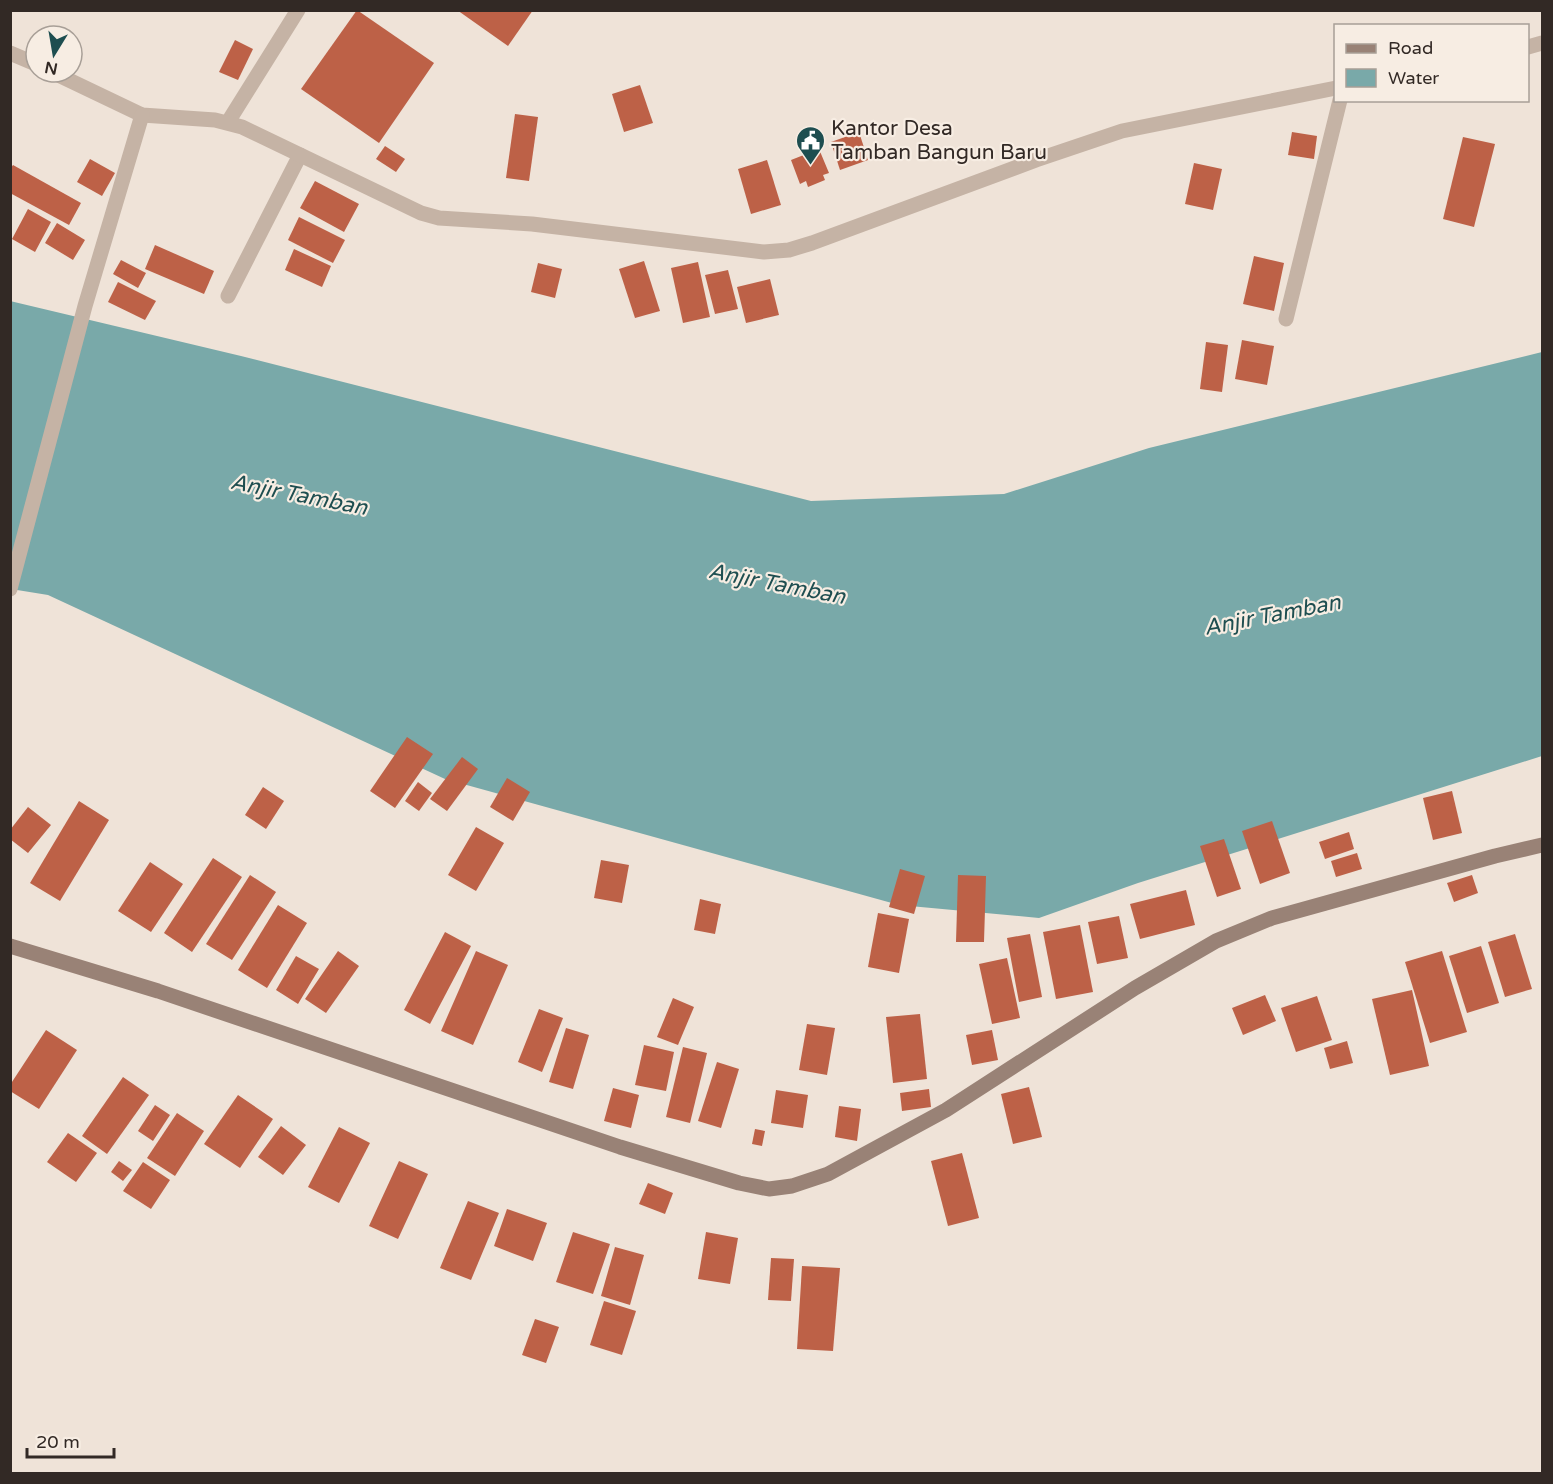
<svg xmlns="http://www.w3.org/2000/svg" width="1553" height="1484" viewBox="0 0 1553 1484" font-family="'Varela Round',sans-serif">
<rect width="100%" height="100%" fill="#efe3d8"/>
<polygon fill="#79a9a9" points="10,301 241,356 811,501 1004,494 1149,448 1542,352 1542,756 1138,883 1039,918 899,905 445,779 48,595 11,589"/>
<g fill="#bd6147">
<polygon points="357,10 434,63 379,143 301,89"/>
<polygon points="457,10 533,10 508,46"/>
<polygon points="235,40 253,49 238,80 219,72"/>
<polygon points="640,85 653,123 624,132 612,94"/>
<polygon points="515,114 538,117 529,181 506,178"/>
<polygon points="859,132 868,160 840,170 831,142"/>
<polygon points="1292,132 1317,136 1314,159 1288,155"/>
<polygon points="1463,137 1495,144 1474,227 1443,219"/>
<polygon points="385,146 405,159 396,172 376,159"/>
<polygon points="819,149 829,173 823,175 825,180 808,187 806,181 800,184 791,160"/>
<polygon points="90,159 115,173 102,196 77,182"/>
<polygon points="767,160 781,205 751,214 738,169"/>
<polygon points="1194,163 1222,169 1213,210 1185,204"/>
<polygon points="13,165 81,203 69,225 10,193 10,169"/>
<polygon points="315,181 359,204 344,232 300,208"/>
<polygon points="28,209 51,222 35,252 12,239"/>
<polygon points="299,217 345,240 333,263 288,240"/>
<polygon points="57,223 85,240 73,260 45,243"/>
<polygon points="155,245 214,271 204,294 145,269"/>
<polygon points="294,249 331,266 322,287 285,270"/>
<polygon points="1254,256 1284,263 1274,311 1243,304"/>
<polygon points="121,260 146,273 138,288 113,274"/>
<polygon points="644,261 660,311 635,318 619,269"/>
<polygon points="698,262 710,317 683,323 671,268"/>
<polygon points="538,263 562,269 555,298 531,292"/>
<polygon points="728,270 738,309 715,314 705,275"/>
<polygon points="770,279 779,315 746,323 737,287"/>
<polygon points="118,282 156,301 145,320 108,302"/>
<polygon points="1242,340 1274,346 1267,385 1235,379"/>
<polygon points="1206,342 1228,345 1222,392 1200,389"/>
<polygon points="407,737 433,754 395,808 370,791"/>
<polygon points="462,757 478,769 447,811 430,799"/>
<polygon points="507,778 530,792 513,821 490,807"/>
<polygon points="418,782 432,793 419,811 405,801"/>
<polygon points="263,787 284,801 266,829 245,815"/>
<polygon points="1452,791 1462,833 1433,840 1423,798"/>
<polygon points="79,801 109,820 60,901 30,883"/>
<polygon points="28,807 51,825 28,853 10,839 10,830"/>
<polygon points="1272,821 1290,873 1260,884 1242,831"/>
<polygon points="476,827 504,843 476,891 448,875"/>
<polygon points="1349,832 1354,849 1325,859 1319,842"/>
<polygon points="1224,839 1241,889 1217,897 1200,846"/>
<polygon points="1357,853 1362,869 1336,877 1331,861"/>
<polygon points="213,858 242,877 192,952 164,933"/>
<polygon points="601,860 629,865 622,903 594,898"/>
<polygon points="150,862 183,884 151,932 118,911"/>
<polygon points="900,869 925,876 914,914 889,907"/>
<polygon points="250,875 276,892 232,960 206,944"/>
<polygon points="958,875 986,876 984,942 956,942"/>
<polygon points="1472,875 1478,893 1454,902 1447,883"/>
<polygon points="1186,890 1195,925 1140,939 1130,904"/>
<polygon points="700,899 721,904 715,934 694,930"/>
<polygon points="278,905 307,923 267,988 238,970"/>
<polygon points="878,913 909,919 899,973 868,967"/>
<polygon points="1119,916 1128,958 1097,964 1088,922"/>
<polygon points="1080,925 1093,992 1056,999 1043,932"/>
<polygon points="445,932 471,946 430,1024 404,1010"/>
<polygon points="1030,934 1042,997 1019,1002 1007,938"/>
<polygon points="1515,934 1532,989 1505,997 1488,942"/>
<polygon points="1481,946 1499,1003 1467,1013 1449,956"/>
<polygon points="338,951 359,966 326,1013 305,999"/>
<polygon points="476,951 508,965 473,1045 441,1031"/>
<polygon points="1442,951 1467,1032 1430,1043 1405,962"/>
<polygon points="296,956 319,969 298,1004 276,990"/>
<polygon points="1007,958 1020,1018 992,1024 979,964"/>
<polygon points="1412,990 1429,1066 1390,1075 1372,999"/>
<polygon points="1265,995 1276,1021 1243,1035 1232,1008"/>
<polygon points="1317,996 1332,1040 1296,1052 1281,1008"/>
<polygon points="673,998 694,1007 678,1045 657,1037"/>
<polygon points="539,1009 563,1018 542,1072 518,1062"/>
<polygon points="920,1014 927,1079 893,1083 886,1017"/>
<polygon points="807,1024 835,1028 827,1075 799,1070"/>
<polygon points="566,1028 589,1035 573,1089 549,1082"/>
<polygon points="46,1030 77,1050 39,1109 10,1091 10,1085"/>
<polygon points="992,1030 998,1060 972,1065 966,1035"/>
<polygon points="1347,1041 1353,1063 1330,1069 1324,1048"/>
<polygon points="644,1045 674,1052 666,1091 635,1085"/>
<polygon points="683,1047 707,1053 690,1123 666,1117"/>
<polygon points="717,1062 739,1069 721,1128 698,1121"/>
<polygon points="123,1077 149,1095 107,1154 82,1136"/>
<polygon points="1029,1087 1042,1137 1013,1144 1001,1094"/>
<polygon points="613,1088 639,1095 631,1128 604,1121"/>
<polygon points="929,1089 931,1107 902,1111 900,1093"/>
<polygon points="776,1090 808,1095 803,1128 771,1123"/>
<polygon points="238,1095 273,1119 240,1168 204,1144"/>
<polygon points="155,1105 170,1115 153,1141 138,1131"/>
<polygon points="839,1106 861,1109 857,1141 835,1137"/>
<polygon points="177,1113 204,1131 175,1176 147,1158"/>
<polygon points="281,1126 306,1145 283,1175 258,1157"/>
<polygon points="339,1127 370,1143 339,1203 308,1187"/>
<polygon points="755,1129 765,1131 762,1146 752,1144"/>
<polygon points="68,1133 97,1153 76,1182 47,1162"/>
<polygon points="962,1153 979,1218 948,1226 931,1161"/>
<polygon points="119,1161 132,1170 123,1181 111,1172"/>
<polygon points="399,1161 428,1174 398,1239 369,1226"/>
<polygon points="143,1162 170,1180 151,1209 123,1191"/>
<polygon points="648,1183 673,1193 665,1214 639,1204"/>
<polygon points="468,1201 499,1213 471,1280 440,1268"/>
<polygon points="507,1209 547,1223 533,1261 494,1246"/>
<polygon points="573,1232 610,1244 593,1294 556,1282"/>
<polygon points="706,1232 738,1238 730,1284 698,1279"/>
<polygon points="615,1247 644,1255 630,1305 601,1296"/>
<polygon points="771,1258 794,1259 791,1301 768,1300"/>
<polygon points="802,1266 840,1268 833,1351 797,1349"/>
<polygon points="604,1301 636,1311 622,1355 590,1345"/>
<polygon points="535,1319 559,1327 546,1363 522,1355"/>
</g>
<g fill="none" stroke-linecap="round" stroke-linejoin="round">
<g stroke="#c5b3a5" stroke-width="15">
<polyline points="228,122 298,10"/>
<polyline points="228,296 300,155"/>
<polyline points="1286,319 1340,100"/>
</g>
<g stroke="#c5b3a5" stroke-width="15">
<polyline points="1528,47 1542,43"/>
<polyline points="10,53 36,64"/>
<polyline points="52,72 142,115 215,120 242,127 421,213 439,218 532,224 764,252 789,250 812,243 1036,160 1122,131 1336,88"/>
<polyline points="10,589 85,306 142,115"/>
</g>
<polyline stroke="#998276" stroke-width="15" points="10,946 158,991 620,1147 739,1183 769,1189 792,1186 828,1174 946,1110 1135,988 1216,941 1272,918 1495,856 1542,845"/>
</g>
<defs>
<symbol id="civic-pin" viewBox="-11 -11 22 30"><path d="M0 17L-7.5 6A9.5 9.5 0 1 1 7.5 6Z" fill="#1e4e50" stroke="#f7ede3"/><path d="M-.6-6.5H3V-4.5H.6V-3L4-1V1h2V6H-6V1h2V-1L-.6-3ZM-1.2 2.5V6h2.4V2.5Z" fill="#fff"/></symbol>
</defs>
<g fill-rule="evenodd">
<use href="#civic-pin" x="794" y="124" width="33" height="45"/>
</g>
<g text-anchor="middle" stroke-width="4.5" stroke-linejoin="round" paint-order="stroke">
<g font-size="21" fill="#322925" stroke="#f7ede3" text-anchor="start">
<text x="831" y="135">Kantor Desa<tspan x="831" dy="24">Tamban Bangun Baru</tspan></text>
</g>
<g font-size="22" font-style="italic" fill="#1e4e50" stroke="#f7ede3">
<text transform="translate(299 494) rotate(11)" y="8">Anjir Tamban</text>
<text transform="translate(777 583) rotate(11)" y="8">Anjir Tamban</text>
<text transform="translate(1272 614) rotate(-11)" y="8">Anjir Tamban</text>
</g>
</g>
<rect width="1553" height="1484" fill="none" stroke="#322925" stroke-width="24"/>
<rect x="1334" y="24" width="195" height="78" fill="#f7ede3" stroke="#a89f97" stroke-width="1.5"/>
<rect x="1346" y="44" width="30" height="9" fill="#998276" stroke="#a89f97" stroke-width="1.5"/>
<text x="1388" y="54" font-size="18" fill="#322925">Road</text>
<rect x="1346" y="69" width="30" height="18" fill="#79a9a9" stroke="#a89f97" stroke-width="1.5"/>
<text x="1388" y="84" font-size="18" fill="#322925">Water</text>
<g transform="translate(54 54) rotate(191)"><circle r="28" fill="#f7ede3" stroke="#a89f97" stroke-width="1.5"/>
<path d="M0-4.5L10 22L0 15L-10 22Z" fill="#1e4e50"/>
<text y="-9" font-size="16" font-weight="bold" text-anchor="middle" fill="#322925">N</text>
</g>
<path d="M27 1448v9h87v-9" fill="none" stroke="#322925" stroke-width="3"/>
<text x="36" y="1448" font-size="18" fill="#322925" stroke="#f7ede3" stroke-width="4.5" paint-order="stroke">20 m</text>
</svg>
